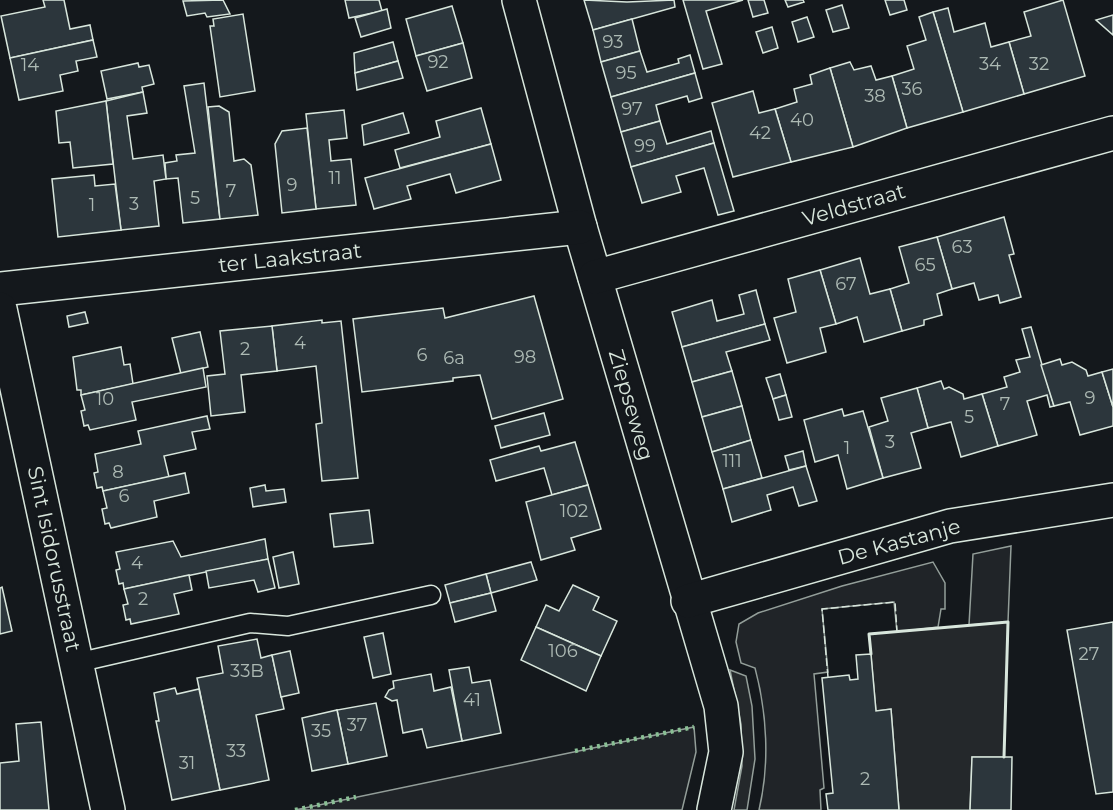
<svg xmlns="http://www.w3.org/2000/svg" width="1113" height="810" viewBox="0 0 1113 810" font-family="Montserrat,sans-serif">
<rect width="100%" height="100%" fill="#14181c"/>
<g fill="#202428" stroke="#939e99" stroke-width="1.5">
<polygon points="1011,546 1008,622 969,625 973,554"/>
<path d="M 933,562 L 945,583 L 945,609 L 941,609 L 938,627 L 897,632 L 894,602 L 822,609 L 828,672 L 814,674 L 824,788 L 820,790 L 821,810 L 759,810 C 770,764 767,713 755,668 L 741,663 L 736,642 L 739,624 L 758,613 L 842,586 Z"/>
<polygon points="694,727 696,752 682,810 295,810"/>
</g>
<g fill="#24282b" stroke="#939e99" stroke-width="1.5">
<polygon points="1008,622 1004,757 972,757 970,810 899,810 891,709 876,711 869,634"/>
<polygon points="730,670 746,676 752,706 755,759 747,810 734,810 742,766 741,724"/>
</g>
<g fill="#2c363c" stroke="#d8e6dc" stroke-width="1.5">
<polygon points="43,0 64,0 70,29 90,25 93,40 10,58 1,16 45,7"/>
<polygon points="223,0 230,14 207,17 205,13 187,16 183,1"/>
<polygon points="345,0 379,0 382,11 349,18"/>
<polygon points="584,0 627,2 674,0 675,7 593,30"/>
<polygon points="683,0 743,0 706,11 722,64 703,69"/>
<polygon points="748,0 764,0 768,13 753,17"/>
<polygon points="785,0 803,0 804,2 788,7"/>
<polygon points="885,0 904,0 907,10 890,15"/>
<polygon points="1063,0 1085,76 1024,94 1009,42 1031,36 1024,12"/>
<polygon points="842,5 849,28 833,32 826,10"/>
<polygon points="452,6 463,43 416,56 406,19"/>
<polygon points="948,8 954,32 985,23 991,47 1009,42 1024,94 963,112 933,12"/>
<polygon points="387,9 391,28 361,37 355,18"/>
<polygon points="933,12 963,112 907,128 892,76 914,69 907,46 926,40 919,17"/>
<polygon points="243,14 255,91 220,97 210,26 214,26 213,19"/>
<polygon points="1113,15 1113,35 1096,20"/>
<polygon points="807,17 814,37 798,42 792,22"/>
<polygon points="632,19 640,51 601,62 593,30"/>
<polygon points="772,27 778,48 763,53 756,32"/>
<polygon points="93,40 97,57 76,61 78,71 60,75 63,91 19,100 10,58"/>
<polygon points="393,42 398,61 355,73 354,53"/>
<polygon points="463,43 472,78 427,91 416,56"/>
<polygon points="640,51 647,72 679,63 678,59 690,55 695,73 611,97 601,62"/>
<polygon points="398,61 403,78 357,90 355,73"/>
<polygon points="850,62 854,70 871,66 876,80 892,76 907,128 853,147 830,68"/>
<polygon points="138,63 139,67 149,65 154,84 142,87 143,92 107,99 101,71"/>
<polygon points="830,68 853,147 791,162 775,109 797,102 794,89 812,84 810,75"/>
<polygon points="695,73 702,98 689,102 687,96 656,105 660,121 621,132 611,97"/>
<polygon points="204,83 220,219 183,223 178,178 166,179 165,163 177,161 176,155 195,153 184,86"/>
<polygon points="753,91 759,113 775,109 791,162 733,177 712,103"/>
<polygon points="143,92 147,113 127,116 133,159 163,155 166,179 154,181 159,226 121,230 106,101"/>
<polygon points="106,101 113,164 73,168 70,142 59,143 56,111"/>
<polygon points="219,106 229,112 234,161 244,159 251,165 258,215 220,219 208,107"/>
<polygon points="481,108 491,144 400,168 395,150 440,137 436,121"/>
<polygon points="344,110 347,138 329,140 331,161 351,159 356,205 316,209 306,114"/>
<polygon points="403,113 409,133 364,145 362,125"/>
<polygon points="660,121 667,144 711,131 714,143 631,167 621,132"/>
<polygon points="307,128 316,209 282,213 275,144 282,131"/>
<polygon points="714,143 734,211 718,215 704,168 676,176 681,192 642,203 631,167"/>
<polygon points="491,144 501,180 456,193 450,174 407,186 411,199 374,209 365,178"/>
<polygon points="94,175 95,186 115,184 121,230 58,237 52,179"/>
<polygon points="1004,217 1014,254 1009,255 1021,297 1000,303 998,295 979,300 974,283 952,289 937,237"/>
<polygon points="937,237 952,289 937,294 942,315 924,320 924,325 902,331 890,289 909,283 899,247"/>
<polygon points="860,258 870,294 890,289 902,331 864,342 857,317 836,324 820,270"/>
<polygon points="820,270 836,324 820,328 826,352 787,363 774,318 796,312 788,279"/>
<polygon points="756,290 765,324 682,347 672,312 712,300 717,321 744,314 739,295"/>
<polygon points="534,296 563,399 492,419 480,375 453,378 453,381 362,392 353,319 443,308 445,318"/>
<polygon points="85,312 88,323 69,327 67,316"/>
<polygon points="322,320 322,323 341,321 358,478 322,481 316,424 322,423 316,366 277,371 272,326"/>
<polygon points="765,324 770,340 726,352 732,371 692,382 682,347"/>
<polygon points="272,326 277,371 241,375 245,412 211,416 207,376 225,374 220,331"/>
<polygon points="1031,327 1054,406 1050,407 1047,395 1027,401 1037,435 998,446 982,394 1007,387 1004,377 1020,372 1016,360 1030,357 1022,329"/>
<polygon points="200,332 208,367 181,374 172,338"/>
<polygon points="121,347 124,365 130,364 133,384 81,395 81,390 77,390 73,357"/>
<polygon points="1060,359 1062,365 1072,362 1086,370 1088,376 1102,372 1113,407 1113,426 1080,435 1070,402 1054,406 1041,365"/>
<polygon points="203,368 206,387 132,402 136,420 90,430 88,425 84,426 81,411 85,410 81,395"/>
<polygon points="1113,369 1113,407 1102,372"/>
<polygon points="732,371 742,406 702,417 692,382"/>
<polygon points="780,374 786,395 773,399 766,378"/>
<polygon points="941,381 944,389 949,387 963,394 964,399 982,394 998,446 961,457 951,422 928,428 917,388"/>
<polygon points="917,388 928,428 911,433 921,468 883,478 869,427 888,421 881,398"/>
<polygon points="786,395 792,417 779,420 773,399"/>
<polygon points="742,406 751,440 712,452 702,417"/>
<polygon points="842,409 844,416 863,411 883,478 847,489 838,455 815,462 804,420"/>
<polygon points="544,413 550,435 501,448 495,426"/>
<polygon points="207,416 210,429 192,432 196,449 164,456 169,477 103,491 102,487 97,488 94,473 98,472 95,454 141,444 138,431"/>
<polygon points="751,440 762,478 723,489 712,452"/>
<polygon points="575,442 588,485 552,495 544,468 496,481 490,460 539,446 541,451"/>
<polygon points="803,451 806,466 789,470 785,456"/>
<polygon points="806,466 817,501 799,506 793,487 767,495 771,510 732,522 723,489"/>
<polygon points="185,473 189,493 154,501 157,517 111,528 109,523 105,524 102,509 107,508 103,491"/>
<polygon points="265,485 266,491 284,489 286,502 253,507 250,488"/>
<polygon points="588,485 601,529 571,538 575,550 541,560 526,502"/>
<polygon points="369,510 373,543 334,547 330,514"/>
<polygon points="265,539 268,559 124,589 123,583 119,584 116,570 120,569 116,552 173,541 181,557"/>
<polygon points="293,552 299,584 279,588 273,557"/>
<polygon points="268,559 275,588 258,592 254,580 209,588 206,571"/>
<polygon points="531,562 537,580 491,593 486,574"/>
<polygon points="486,574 491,593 450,603 445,585"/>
<polygon points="189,575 192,590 174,594 179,614 131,624 130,619 126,620 123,605 128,604 124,589"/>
<polygon points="573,585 599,597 593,610 617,621 601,656 536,627 546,605 559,611"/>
<polygon points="2,587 12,631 0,634 0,588"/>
<polygon points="491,593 496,611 455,622 450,603"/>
<polygon points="1113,622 1113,792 1096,794 1067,630"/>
<polygon points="536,627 601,656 586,691 521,660"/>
<polygon points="383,633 391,674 373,678 364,637"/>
<polygon points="257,639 261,658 272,655 284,709 256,715 269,780 220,790 197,678 223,673 218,646"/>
<polygon points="290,651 299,693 281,697 272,655"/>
<polygon points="871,654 876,711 891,709 899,810 828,810 826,794 833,793 822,678 849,675 850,680 858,679 856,655"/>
<polygon points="469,667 472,683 490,680 501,733 462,741 449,670"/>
<polygon points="431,674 434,691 451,687 462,741 427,748 422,729 403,733 397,700 392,701 385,697 389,690 394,688 393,681"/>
<polygon points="175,688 177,694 199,689 220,790 172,800 156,721 159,721 154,693"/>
<polygon points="376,703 387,756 348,764 337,710"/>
<polygon points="337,710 348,764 312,771 302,718"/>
<polygon points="41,722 49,810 0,810 0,763 19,761 16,724"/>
<polygon points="972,757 1012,757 1011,810 970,810"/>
</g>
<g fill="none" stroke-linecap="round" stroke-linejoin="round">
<defs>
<polyline id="lane" points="76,663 250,623 288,626 431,595"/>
<g id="street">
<polyline points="519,0 580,227 721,706 726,752 714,810"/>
<polyline points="595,277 1113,133"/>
<polyline points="0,289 580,227"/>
<polyline points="0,309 108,810"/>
<polyline points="688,601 950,526 1113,500"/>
</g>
</defs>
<use href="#lane" stroke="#d8e6dc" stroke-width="21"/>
<use href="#street" stroke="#d8e6dc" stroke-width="36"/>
<use href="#lane" stroke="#14181c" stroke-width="18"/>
<use href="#street" stroke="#14181c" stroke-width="33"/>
<g stroke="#8ac095" stroke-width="4.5" stroke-dasharray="3 4.5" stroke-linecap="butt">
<polyline points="575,751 694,727"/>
<polyline points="295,810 356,797"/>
</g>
<polyline stroke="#d8e6dc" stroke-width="1.5" stroke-dasharray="8 3" stroke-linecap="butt" points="828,677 822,609 895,602 897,632"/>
<polyline stroke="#d8e6dc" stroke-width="3" points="871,654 869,634 1008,622 1004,757"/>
</g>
<g text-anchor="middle" stroke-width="4.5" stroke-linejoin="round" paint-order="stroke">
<g font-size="18" fill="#adbab4">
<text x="613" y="48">93</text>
<text x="438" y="68">92</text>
<text x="990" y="70">34</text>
<text x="1039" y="70">32</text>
<text x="30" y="71">14</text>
<text x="626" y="79">95</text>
<text x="912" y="95">36</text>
<text x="875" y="102">38</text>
<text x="632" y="115">97</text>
<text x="802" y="126">40</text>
<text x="760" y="139">42</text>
<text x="645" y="152">99</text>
<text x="335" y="184">11</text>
<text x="292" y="191">9</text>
<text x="231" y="197">7</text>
<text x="195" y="204">5</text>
<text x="134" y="210">3</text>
<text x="92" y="211">1</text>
<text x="962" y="253">63</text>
<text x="925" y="271">65</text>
<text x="846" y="290">67</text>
<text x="300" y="349">4</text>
<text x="245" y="355">2</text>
<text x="422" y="361">6</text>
<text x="525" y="363">98</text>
<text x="454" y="364">6a</text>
<text x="1090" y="404">9</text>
<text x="105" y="405">10</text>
<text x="1005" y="410">7</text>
<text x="969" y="423">5</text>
<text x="890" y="448">3</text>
<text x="847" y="454">1</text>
<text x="732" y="467">111</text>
<text x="118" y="478">8</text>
<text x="124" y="502">6</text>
<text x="574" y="517">102</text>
<text x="137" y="569">4</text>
<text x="143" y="605">2</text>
<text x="563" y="657">106</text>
<text x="1089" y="660">27</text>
<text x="247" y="677">33B</text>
<text x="472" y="706">41</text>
<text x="357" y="731">37</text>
<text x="321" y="737">35</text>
<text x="236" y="757">33</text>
<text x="187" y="769">31</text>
<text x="865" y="785">2</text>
</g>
<g font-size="21" fill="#d8e6dc" stroke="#14181c">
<text transform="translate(854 205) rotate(-16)" y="7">Veldstraat</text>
<text transform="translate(290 258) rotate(-6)" y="7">ter Laakstraat</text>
<text transform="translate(631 405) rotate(74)" y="7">Ziepseweg</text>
<text transform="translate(899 542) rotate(-15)" y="7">De Kastanje</text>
<text transform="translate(54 559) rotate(78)" y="7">Sint Isidorusstraat</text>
</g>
</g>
</svg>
